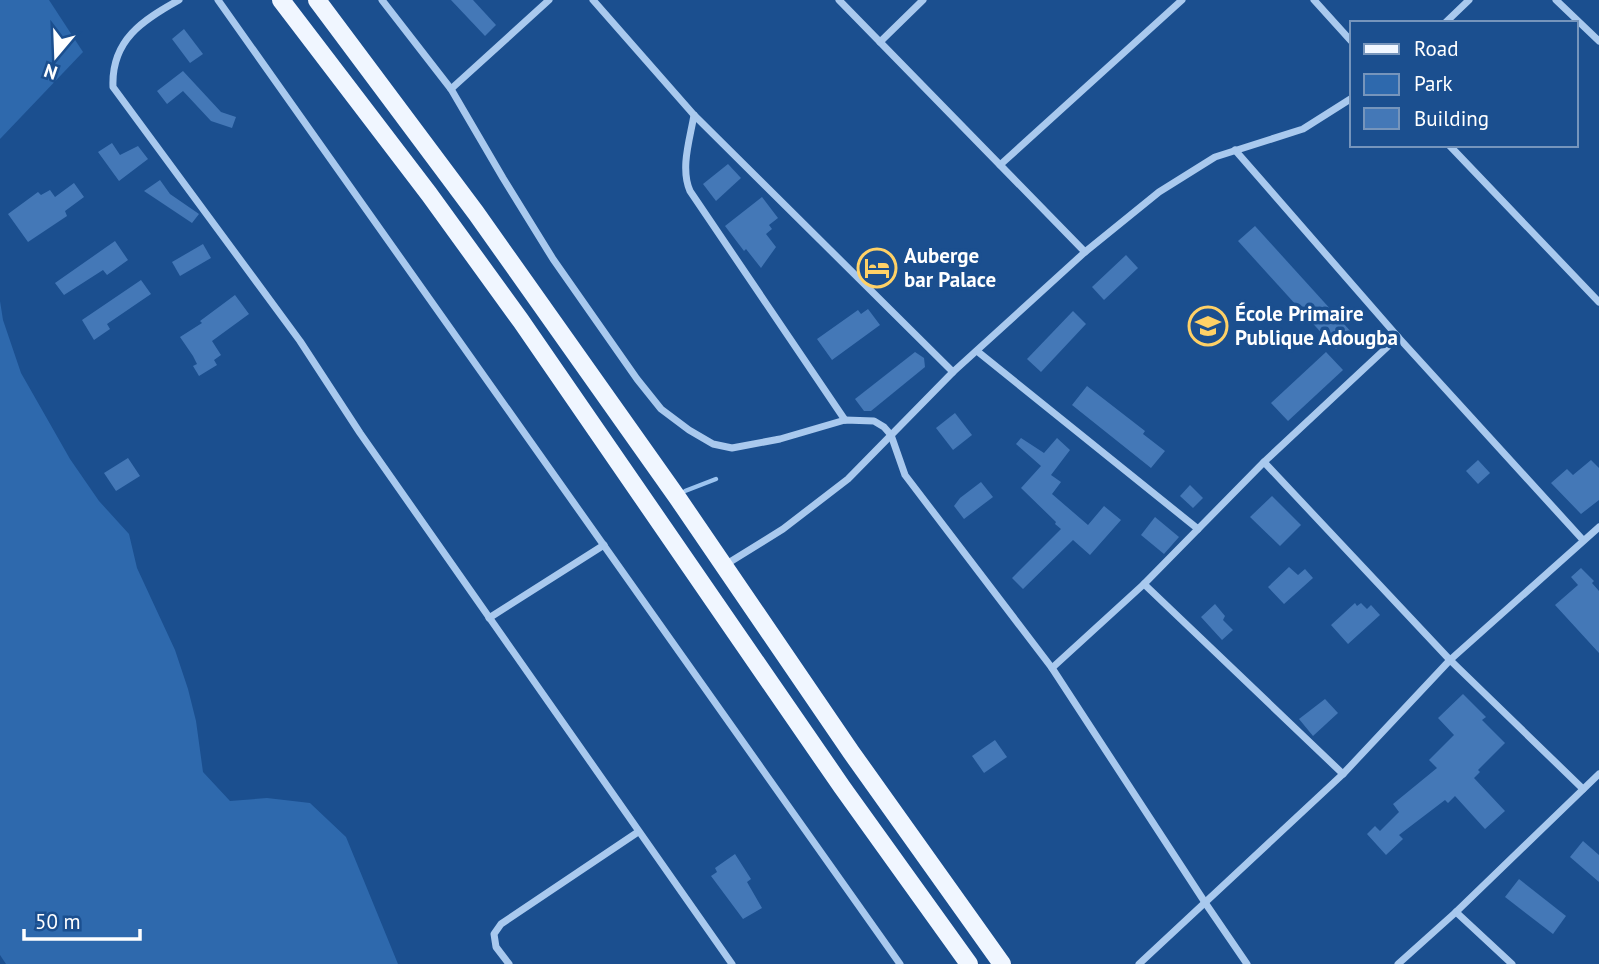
<svg xmlns="http://www.w3.org/2000/svg" width="1599" height="964" viewBox="0 0 1599 964" font-family="'PT Sans',sans-serif">
<rect width="100%" height="100%" fill="#1b4f8f"/>
<g fill="#2e69ad">
<polygon points="0,0 49,0 83,52 0,139"/>
<polygon points="0,301 3,320 21,373 70,459 99,501 129,534 137,568 175,650 188,689 196,721 203,772 230,801 267,798 310,803 346,837 398,964 6,964 0,955"/>
</g>
<g fill="none" stroke-linecap="round" stroke-linejoin="round">
<polyline stroke="#9cc4f0" stroke-width="4.5" points="685,491 716,479"/>
</g>
<g fill="#4478b7">
<polygon points="451,0 473,0 496,25 485,36"/>
<polygon points="184,29 203,54 190,63 172,39"/>
<polygon points="183,71 221,112 236,117 232,128 211,121 183,91 167,104 157,91"/>
<polygon points="112,143 120,155 138,146 148,159 119,181 98,152"/>
<polygon points="728,164 741,178 716,201 703,184"/>
<polygon points="160,180 170,194 199,214 192,223 144,191"/>
<polygon points="74,183 84,197 65,211 67,216 28,242 8,214 38,192 41,195 50,190 55,197"/>
<polygon points="762,197 778,218 769,225 772,229 766,234 776,247 761,268 746,249 744,251 725,226"/>
<polygon points="1255,226 1353,334 1336,349 1238,241"/>
<polygon points="115,241 128,260 107,275 103,270 64,295 55,283"/>
<polygon points="203,244 211,258 180,276 172,262"/>
<polygon points="1126,255 1138,268 1104,300 1092,287"/>
<polygon points="141,280 151,294 107,324 110,329 94,340 82,320"/>
<polygon points="235,295 249,314 212,341 221,355 214,360 217,365 199,376 193,366 197,364 193,356 180,337 202,323 200,321"/>
<polygon points="868,309 880,325 832,360 817,339 858,310 861,314"/>
<polygon points="1073,311 1086,324 1041,372 1027,359"/>
<polygon points="915,352 924,358 925,367 871,411 864,411 855,399"/>
<polygon points="1326,352 1343,370 1288,421 1271,403"/>
<polygon points="1087,386 1145,431 1143,434 1165,451 1151,468 1072,405"/>
<polygon points="955,413 972,435 953,450 936,428"/>
<polygon points="1021,438 1044,453 1057,438 1070,450 1051,475 1061,482 1052,494 1088,525 1104,506 1121,520 1090,555 1073,540 1023,589 1012,578 1061,529 1055,524 1056,522 1021,488 1041,466 1016,444"/>
<polygon points="128,458 140,476 116,491 104,473"/>
<polygon points="1478,460 1490,473 1478,484 1466,471"/>
<polygon points="1591,460 1599,468 1599,500 1581,514 1551,483 1567,469 1573,475"/>
<polygon points="981,482 993,497 964,519 954,506 960,498"/>
<polygon points="1190,485 1203,498 1193,508 1180,496"/>
<polygon points="1272,496 1301,525 1280,546 1250,517"/>
<polygon points="1155,517 1179,537 1164,554 1141,535"/>
<polygon points="1289,567 1298,575 1305,569 1313,578 1284,604 1268,587"/>
<polygon points="1581,568 1594,581 1592,583 1599,591 1599,653 1555,605 1578,585 1571,577"/>
<polygon points="1355,603 1357,606 1361,603 1367,609 1371,605 1380,615 1348,644 1331,625"/>
<polygon points="1215,604 1225,616 1223,620 1233,630 1222,640 1201,617"/>
<polygon points="1463,694 1486,717 1482,720 1505,743 1478,770 1480,772 1474,778 1505,811 1485,829 1455,796 1448,803 1445,800 1399,835 1403,839 1386,855 1367,834 1375,826 1380,831 1399,812 1393,804 1437,768 1429,760 1454,735 1438,718"/>
<polygon points="1325,699 1338,713 1313,736 1299,719"/>
<polygon points="995,740 1007,757 984,773 972,756"/>
<polygon points="1583,841 1599,855 1599,882 1570,857"/>
<polygon points="735,854 751,879 747,882 762,908 743,919 711,876 717,872 715,868"/>
<polygon points="1519,879 1566,916 1553,934 1505,897"/>
</g>
<g fill="none" stroke-linecap="round" stroke-linejoin="round">
<g stroke="#a9c9ee" stroke-width="7">
<path d="M 179,0 C 143,20 111,40 113,87 L 300,341 L 360,433 L 732,964"/>
<polyline points="218,0 900,964"/>
<polyline points="382,0 451,89 503,178 553,259 637,379 661,409 689,430 713,444 732,448 780,439 845,420 874,421 884,427 891,435 905,475 1052,668 1206,904 1247,964"/>
<polyline points="593,0 694,115 953,372"/>
<polyline points="839,0 1085,252"/>
<polyline points="1314,0 1352,42"/>
<polyline points="1556,0 1599,41"/>
<polyline points="1445,23 1469,0"/>
<polyline points="880,42 923,0"/>
<polyline points="451,89 549,0"/>
<path d="M 694,115 C 690,139 680,168 690,191 L 845,420"/>
<polyline points="1449,145 1599,302"/>
<polyline points="1235,150 1398,337 1583,540"/>
<polyline points="1000,165 1182,0"/>
<polyline points="977,351 1198,529"/>
<polyline points="1264,462 1450,660 1583,789"/>
<polyline points="725,565 783,529 848,479 953,372 1085,252 1159,192 1215,157 1303,129 1352,98"/>
<polyline points="1144,584 1343,774"/>
<polyline points="489,618 604,545"/>
<polyline points="1052,668 1144,584 1264,462 1398,337"/>
<polyline points="1456,912 1512,964"/>
<polyline points="509,964 496,947 494,934 501,924 638,832"/>
<polyline points="1139,964 1343,774 1450,660 1599,527"/>
<polyline points="1398,964 1456,912 1599,774"/>
</g>
<g stroke="#f0f6ff" stroke-width="18">
<polyline points="281,0 429,194 521,321 842,787 969,964"/>
<polyline points="317,0 476,213 677,497 851,752 1002,964"/>
</g>
</g>
<defs>
<symbol id="hotel-ring" viewBox="-11 -11 22 22"><circle r="9.5" fill="#1b4f8f" stroke="#ffd166" stroke-width="1.5"/><path d="M-6-4.5h1.5V1H6V5H4.5V3h-9V5H-6ZM-4 0a1.8 1.8 0 1 1 3.6 0ZM.5 0V-2.5h3Q6-2.5 6 0Z" fill="#ffd166"/></symbol>
<symbol id="school-ring" viewBox="-11 -11 22 22"><circle r="9.5" fill="#1b4f8f" stroke="#ffd166" stroke-width="1.5"/><path d="M0-5L7-2L0 1L-7-2ZM-4 1L0 2.5L4 1V4Q0 6-4 4Z" fill="#ffd166"/></symbol>
</defs>
<g fill-rule="evenodd">
<use href="#hotel-ring" x="855" y="246" width="44" height="44"/>
<use href="#school-ring" x="1186" y="304" width="44" height="44"/>
</g>
<g text-anchor="middle" stroke-width="7" stroke-linejoin="round" paint-order="stroke">
<g font-size="21" font-weight="bold" fill="#fff" stroke="#1b4f8f" text-anchor="start">
<text x="904" y="263">Auberge<tspan x="904" dy="24">bar Palace</tspan></text>
<text x="1235" y="321">École Primaire<tspan x="1235" dy="24">Publique Adougba</tspan></text>
</g>
</g>
<rect x="1350" y="21" width="228" height="126" fill="#1b4f8f" stroke="#7695bc" stroke-width="2"/>
<rect x="1364" y="44" width="35" height="10" fill="#f0f6ff" stroke="#7695bc" stroke-width="2"/>
<text x="1414" y="56" font-size="21" fill="#ffffff">Road</text>
<rect x="1364" y="74" width="35" height="21" fill="#2e69ad" stroke="#7695bc" stroke-width="2"/>
<text x="1414" y="91" font-size="21" fill="#ffffff">Park</text>
<rect x="1364" y="108" width="35" height="21" fill="#4478b7" stroke="#7695bc" stroke-width="2"/>
<text x="1414" y="126" font-size="21" fill="#ffffff">Building</text>
<g transform="translate(56 56) rotate(199)" stroke="#1b4f8f" stroke-width="5" paint-order="stroke">
<path d="M0-5L12 26L0 18L-12 26Z" fill="#ffffff"/>
<text y="-10" font-size="19" font-weight="bold" text-anchor="middle" fill="#ffffff">N</text>
</g>
<path d="M24 929v10h116v-10" fill="none" stroke="#ffffff" stroke-width="3.5"/>
<text x="35" y="929" font-size="21" fill="#ffffff" stroke="#1b4f8f" stroke-width="5" paint-order="stroke">50 m</text>
</svg>
